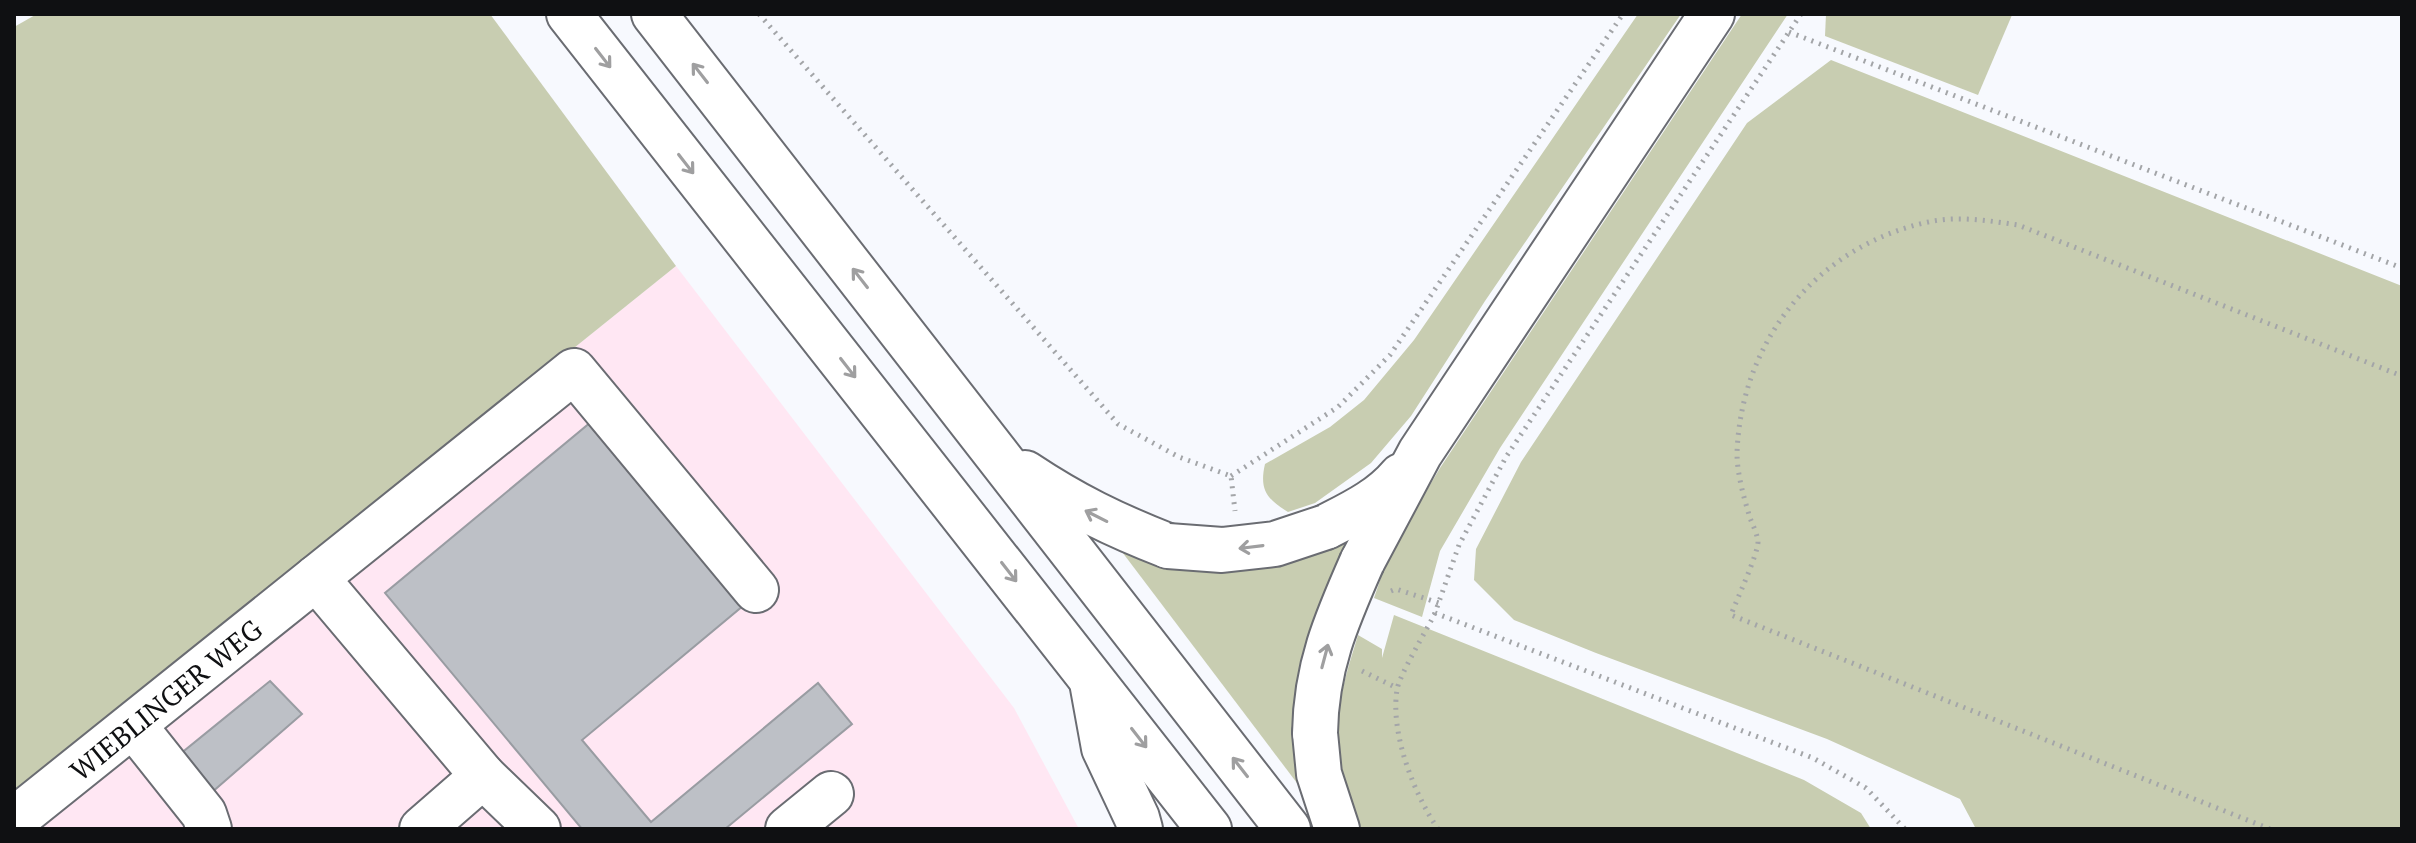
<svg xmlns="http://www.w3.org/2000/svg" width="2416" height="843" viewBox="0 0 2416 843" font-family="'PT Serif',serif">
<rect width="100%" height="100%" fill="#f7f9fe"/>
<polygon fill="#ffe7f3" points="676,266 1014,708 1079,829 14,829 14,798"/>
<g fill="#c8cdb1">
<polygon points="37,14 490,14 676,266 14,798 14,27"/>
<path d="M 1638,14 L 1681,14 L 1485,301 L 1411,416 L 1371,463 L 1315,503 L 1288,512 C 1267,499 1259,490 1265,464 L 1330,427 L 1364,400 L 1414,340 Z"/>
<polygon points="1742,14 1788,14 1500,448 1440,551 1422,617 1374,598 1389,554 1440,468"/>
<polygon points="1826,14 2009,14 2012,15 1978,95 1825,36"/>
<polygon points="1831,60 2402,286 2402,829 1976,829 1960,799 1827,739 1596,653 1514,620 1474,580 1476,549 1521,462 1747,123"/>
<polygon points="1368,517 1303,791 1110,536"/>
<path d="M 1394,615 L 1804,780 L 1861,813 L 1871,829 L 1356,829 C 1347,793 1336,757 1338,719 C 1340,691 1350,662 1358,635 L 1382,649 L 1382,658 Z"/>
</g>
<g fill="#bdc0c6" stroke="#999ca2" stroke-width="2">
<polygon points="591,422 744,605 582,740 651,822 818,683 852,724 725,829 582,829 385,593"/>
<polygon points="270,681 302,714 211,793 179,755"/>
</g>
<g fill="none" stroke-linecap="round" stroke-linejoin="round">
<defs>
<g id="minor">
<polyline points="134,726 204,814 209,829"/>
<polyline points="483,776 538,829"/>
<polyline points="14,820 316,578"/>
<polyline points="422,829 483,776 316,578 574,371 756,590"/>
<polyline points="788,829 831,794"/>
</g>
<g id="highway">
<polyline points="569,14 1209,829"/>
<polyline points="654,14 1288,829"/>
<path d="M 1025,473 C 1073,505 1114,525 1168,546"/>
<path d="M 1326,527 C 1353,513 1381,500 1401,476"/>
<polyline points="1362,562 1420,453 1712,14"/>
<polyline points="1092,682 1104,748 1137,818 1140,829"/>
<polyline points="1315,733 1319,774 1337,829"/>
</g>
</defs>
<use href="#minor" stroke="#6a6c72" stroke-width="48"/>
<use href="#highway" stroke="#6a6c72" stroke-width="48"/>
<g stroke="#a3a5a8" stroke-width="5" stroke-dasharray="2 6" stroke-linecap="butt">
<polyline points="759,14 1118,424 1179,457 1231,476 1235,511"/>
<polyline points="1801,14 1506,457 1459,545 1435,613 1813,758 1866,788 1905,829"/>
<polyline points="1789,32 2402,268"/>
<polyline points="1231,476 1338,407 1390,355 1623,14"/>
<polyline points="1391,591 1396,589 1439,603"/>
<path d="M 1435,613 C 1427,630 1399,675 1397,690 C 1390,733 1414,794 1438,829"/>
<polyline points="1362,671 1397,688"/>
<path d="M 2270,829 L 1731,615 C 1736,601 1759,552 1758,541 C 1757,534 1753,525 1750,518 C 1744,498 1737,474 1737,453 C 1741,338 1820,243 1933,221 C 1961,216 1991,221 2018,225 L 2402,376"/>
</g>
<use href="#minor" stroke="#fff" stroke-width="44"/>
<use href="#highway" stroke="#fff" stroke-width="44"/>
<defs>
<g id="highway-bridge">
<polyline points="1168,546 1222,550 1275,544 1326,527"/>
<path d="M 1315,733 C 1316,667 1336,621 1362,562"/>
</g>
</defs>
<use href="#highway-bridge" stroke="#6a6c72" stroke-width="48" stroke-linecap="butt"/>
<use href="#highway-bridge" stroke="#fff" stroke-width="44"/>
</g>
<defs><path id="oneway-shaft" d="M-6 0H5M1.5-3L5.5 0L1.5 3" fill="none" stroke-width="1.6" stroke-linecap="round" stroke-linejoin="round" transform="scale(2)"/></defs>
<g stroke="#9f9fa0">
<use href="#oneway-shaft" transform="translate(603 58) rotate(52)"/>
<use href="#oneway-shaft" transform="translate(700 73) rotate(-128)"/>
<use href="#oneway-shaft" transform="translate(686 164) rotate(52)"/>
<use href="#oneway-shaft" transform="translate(860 278) rotate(-128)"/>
<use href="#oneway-shaft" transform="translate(848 368) rotate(52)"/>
<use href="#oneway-shaft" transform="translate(1096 516) rotate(-153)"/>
<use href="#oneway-shaft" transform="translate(1251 547) rotate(173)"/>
<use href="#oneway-shaft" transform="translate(1009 572) rotate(52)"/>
<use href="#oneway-shaft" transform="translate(1325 656) rotate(-75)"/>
<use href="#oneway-shaft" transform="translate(1139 738) rotate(52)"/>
<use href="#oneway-shaft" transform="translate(1240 767) rotate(-128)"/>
</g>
<g text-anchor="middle" stroke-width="8" stroke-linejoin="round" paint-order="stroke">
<g font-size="28" fill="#0f1012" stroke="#fff">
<text transform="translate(166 700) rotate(-39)" y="10">WIEBLINGER WEG</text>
</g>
</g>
<rect width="2416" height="843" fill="none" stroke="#0f1012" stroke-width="32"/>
</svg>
